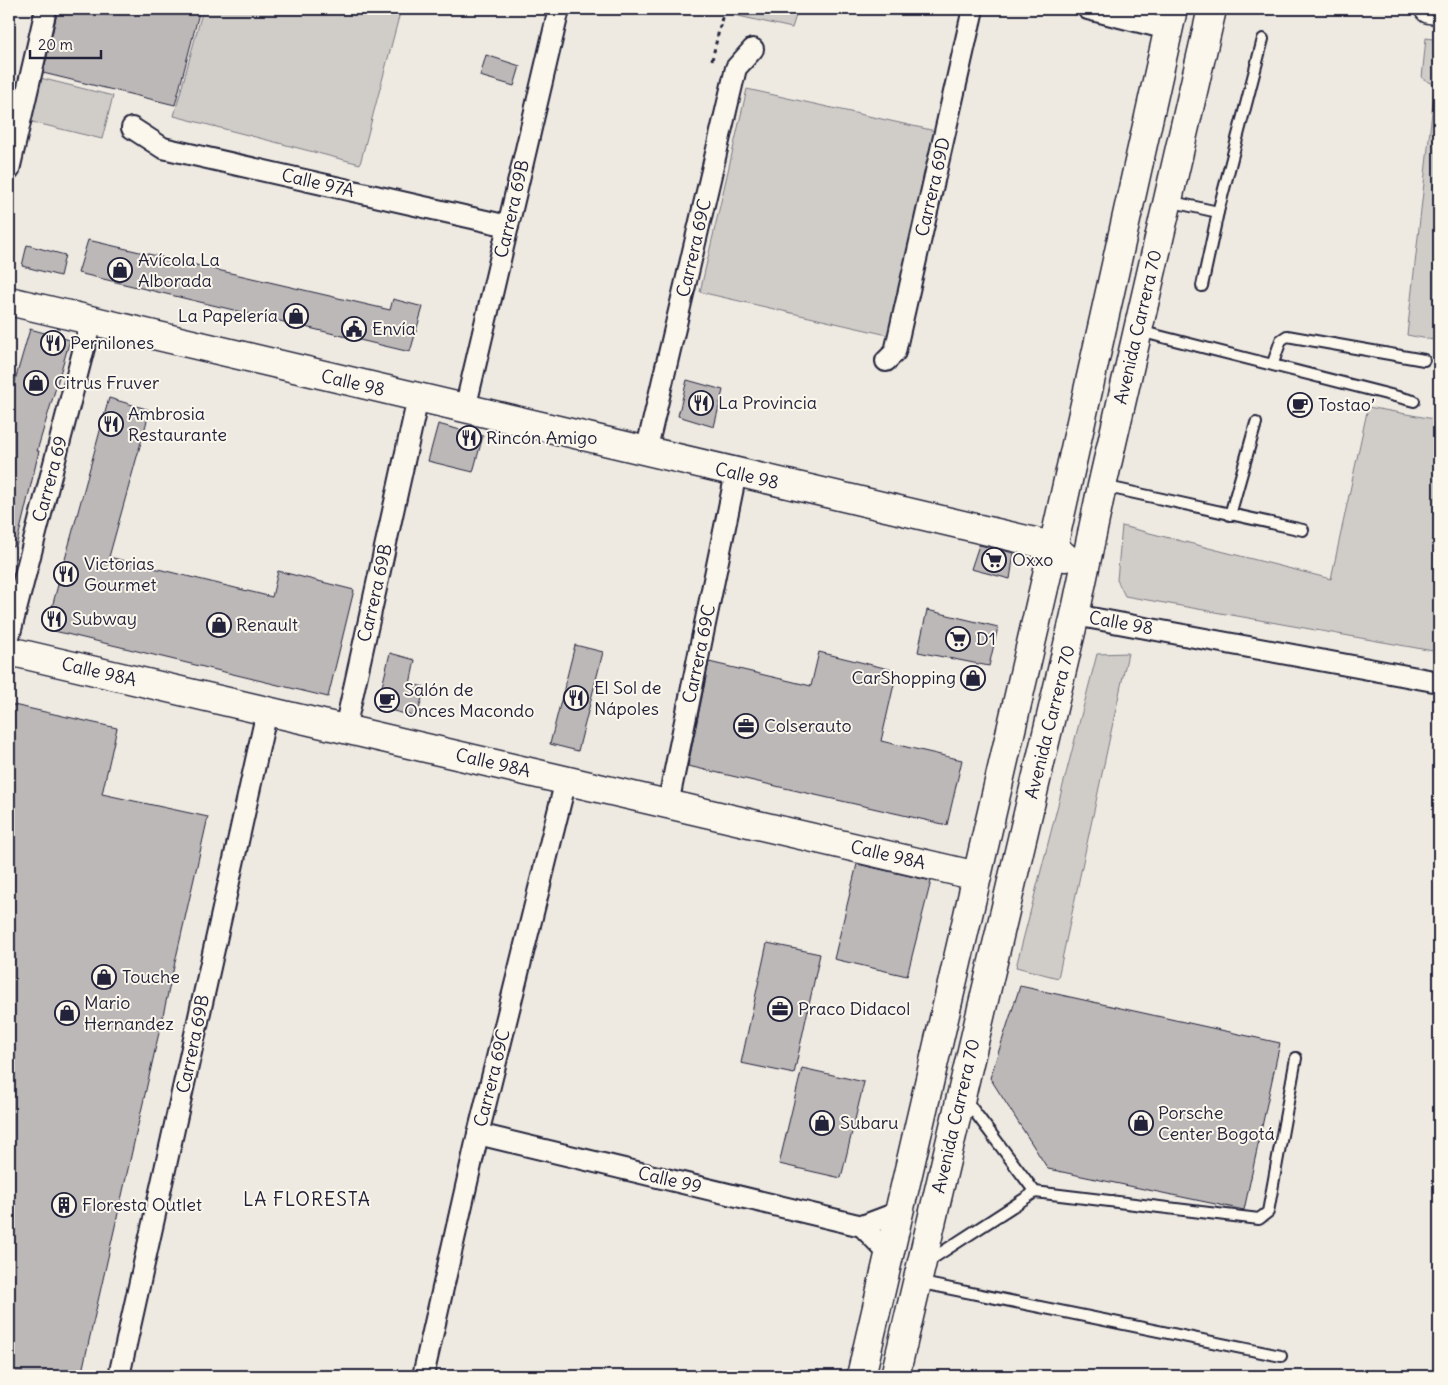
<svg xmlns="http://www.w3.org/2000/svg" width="1448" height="1385" viewBox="0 0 1448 1385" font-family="Delius,sans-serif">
<rect width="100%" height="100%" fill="#eeeae2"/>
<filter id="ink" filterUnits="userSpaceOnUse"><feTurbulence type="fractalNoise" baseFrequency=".02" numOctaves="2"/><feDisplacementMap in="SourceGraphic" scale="10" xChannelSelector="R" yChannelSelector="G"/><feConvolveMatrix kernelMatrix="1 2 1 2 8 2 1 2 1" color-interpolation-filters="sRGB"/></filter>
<g filter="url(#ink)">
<g fill="#d0cdc9" stroke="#797882">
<polygon points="203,9 401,9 360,164 174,116"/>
<polygon points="736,9 798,9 792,28 734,15"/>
<polygon points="1426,38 1439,40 1439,341 1407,335 1435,85 1422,78"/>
<polygon points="40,78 113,96 102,139 28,121"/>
<polygon points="747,89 940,132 892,336 700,292"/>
<polygon points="1368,407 1439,420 1439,652 1125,596 1117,580 1122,526 1331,579"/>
<polygon points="1128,653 1058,978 1016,967 1097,654"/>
</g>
<g fill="#bcb8b8" stroke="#22223b">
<polygon points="58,9 200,9 175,105 43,73"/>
<polygon points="486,55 520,66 514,86 480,76"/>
<polygon points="88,240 390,310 393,299 423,307 410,352 78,273"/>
<polygon points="27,245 65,255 60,276 22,266"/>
<polygon points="30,329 70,340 37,451 39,451 16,547 9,546 9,401"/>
<polygon points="687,380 723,390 714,427 678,416"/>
<polygon points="109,398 150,410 109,557 272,597 278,571 354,590 328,697 46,629"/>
<polygon points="438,424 483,436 473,472 428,461"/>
<polygon points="979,545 1014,553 1010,579 971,569"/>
<polygon points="927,610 998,627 989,666 918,652"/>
<polygon points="575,645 603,652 578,751 550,744"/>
<polygon points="819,652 897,671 881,741 962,760 947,825 688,766 709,662 811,686"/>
<polygon points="390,653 415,660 410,684 425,687 417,717 382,708 379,699"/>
<polygon points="9,704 117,728 102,794 208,817 81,1376 9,1376"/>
<polygon points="857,864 931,881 907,976 834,959"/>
<polygon points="767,943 820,954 794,1074 741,1063"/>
<polygon points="1020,986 1280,1043 1244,1210 1048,1169 990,1078"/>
<polygon points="802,1068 864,1082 841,1178 779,1164"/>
</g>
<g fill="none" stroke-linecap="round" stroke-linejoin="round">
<defs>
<g id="lane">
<polyline points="1168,201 1218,212"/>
<polyline points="1202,286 1218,212 1263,39"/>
<polyline points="1139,331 1414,401"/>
<polyline points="1273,363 1281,340 1287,336 1424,360"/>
<polyline points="1103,486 1303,530"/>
<polyline points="1230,515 1256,423"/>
<polyline points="965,1099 1035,1192 1259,1219 1268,1212 1296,1058"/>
<polyline points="927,1262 1035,1192"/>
<polyline points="917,1282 1281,1356"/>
</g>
<g id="street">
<polyline points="1088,9 1168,29"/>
<polyline points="132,128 163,148 508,226"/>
<polyline points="9,170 46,9"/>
<polyline points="886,361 895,352 973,9"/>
<polyline points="465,409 559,9"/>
<polyline points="646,452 736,68 753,49"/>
<polyline points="1075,615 1439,682"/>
<polyline points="9,637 91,321"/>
<polyline points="345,729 418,398"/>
<polyline points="668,804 736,473"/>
<polyline points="478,1134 862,1226 889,1254"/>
<polyline points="862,1226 899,1212"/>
<polyline points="119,1376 267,711"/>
<polyline points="423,1376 478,1134 566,780"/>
</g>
<g id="secondary">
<polyline points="1429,9 1439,10"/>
<polyline points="9,301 1052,546 1065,557"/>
<polyline points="9,651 977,876"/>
<polyline points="861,1376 1046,579 1173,9"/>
<polyline points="895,1376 1075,615 1102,486 1212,9"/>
</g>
</defs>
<use href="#lane" stroke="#22223b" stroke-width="14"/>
<use href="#street" stroke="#22223b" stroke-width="24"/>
<use href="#secondary" stroke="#22223b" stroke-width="31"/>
<polyline stroke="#22223b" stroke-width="3" stroke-dasharray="4 4" stroke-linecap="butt" points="712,60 724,9"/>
<use href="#lane" stroke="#fbf7ec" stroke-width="10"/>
<use href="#street" stroke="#fbf7ec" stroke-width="20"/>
<use href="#secondary" stroke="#fbf7ec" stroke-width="28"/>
</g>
</g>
<defs>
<symbol id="shop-ring" viewBox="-11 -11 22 22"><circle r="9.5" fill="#fbf7ec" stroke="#22223b" stroke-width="1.5"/><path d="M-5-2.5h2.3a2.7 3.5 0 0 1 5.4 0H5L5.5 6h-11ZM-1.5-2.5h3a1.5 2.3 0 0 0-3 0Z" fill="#22223b"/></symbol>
<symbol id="civic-ring" viewBox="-11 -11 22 22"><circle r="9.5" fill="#fbf7ec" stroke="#22223b" stroke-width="1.5"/><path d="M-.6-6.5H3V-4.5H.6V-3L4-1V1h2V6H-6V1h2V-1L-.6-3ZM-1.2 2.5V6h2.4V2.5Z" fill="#22223b"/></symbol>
<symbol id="restaurant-ring" viewBox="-11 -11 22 22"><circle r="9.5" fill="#fbf7ec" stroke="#22223b" stroke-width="1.5"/><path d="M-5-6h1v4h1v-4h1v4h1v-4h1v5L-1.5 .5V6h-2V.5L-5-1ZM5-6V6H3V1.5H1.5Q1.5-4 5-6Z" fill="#22223b"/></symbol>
<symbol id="cafe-ring" viewBox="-11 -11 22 22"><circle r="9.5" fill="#fbf7ec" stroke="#22223b" stroke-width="1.5"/><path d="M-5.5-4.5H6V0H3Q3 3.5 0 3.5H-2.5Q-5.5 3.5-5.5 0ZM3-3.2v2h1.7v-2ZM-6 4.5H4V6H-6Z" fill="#22223b"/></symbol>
<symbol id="supermarket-ring" viewBox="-11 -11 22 22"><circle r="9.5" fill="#fbf7ec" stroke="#22223b" stroke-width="1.5"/><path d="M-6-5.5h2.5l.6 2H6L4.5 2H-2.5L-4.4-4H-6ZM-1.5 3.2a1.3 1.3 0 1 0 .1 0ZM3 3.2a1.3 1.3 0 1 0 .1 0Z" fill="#22223b"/></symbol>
<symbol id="office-ring" viewBox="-11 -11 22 22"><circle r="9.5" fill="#fbf7ec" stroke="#22223b" stroke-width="1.5"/><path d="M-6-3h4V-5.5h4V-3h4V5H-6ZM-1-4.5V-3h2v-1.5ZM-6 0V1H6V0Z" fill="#22223b"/></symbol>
<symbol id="building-ring" viewBox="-11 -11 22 22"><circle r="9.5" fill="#fbf7ec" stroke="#22223b" stroke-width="1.5"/><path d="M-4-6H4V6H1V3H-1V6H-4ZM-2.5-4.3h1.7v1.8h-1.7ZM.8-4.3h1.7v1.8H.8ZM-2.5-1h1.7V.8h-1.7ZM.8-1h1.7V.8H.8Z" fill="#22223b"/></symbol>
</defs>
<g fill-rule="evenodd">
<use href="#shop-ring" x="106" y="256" width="28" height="28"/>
<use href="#shop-ring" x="282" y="302" width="28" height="28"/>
<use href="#civic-ring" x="340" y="315" width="28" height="28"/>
<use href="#restaurant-ring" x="39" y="329" width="28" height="28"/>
<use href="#shop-ring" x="22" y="369" width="28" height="28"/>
<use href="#restaurant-ring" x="687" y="389" width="28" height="28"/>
<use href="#cafe-ring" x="1286" y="391" width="28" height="28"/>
<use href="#restaurant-ring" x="97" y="410" width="28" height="28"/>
<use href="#restaurant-ring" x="455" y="424" width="28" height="28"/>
<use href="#supermarket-ring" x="980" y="546" width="28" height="28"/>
<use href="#restaurant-ring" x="52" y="560" width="28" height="28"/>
<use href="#restaurant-ring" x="40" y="605" width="28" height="28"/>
<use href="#shop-ring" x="205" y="611" width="28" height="28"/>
<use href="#supermarket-ring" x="944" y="625" width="28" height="28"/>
<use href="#shop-ring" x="959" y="664" width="28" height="28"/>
<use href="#restaurant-ring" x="562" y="684" width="28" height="28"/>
<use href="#cafe-ring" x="373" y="686" width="28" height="28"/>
<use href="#office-ring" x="732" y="712" width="28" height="28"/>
<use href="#shop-ring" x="90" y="963" width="28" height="28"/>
<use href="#office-ring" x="766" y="995" width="28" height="28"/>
<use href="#shop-ring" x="53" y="999" width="28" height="28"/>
<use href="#shop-ring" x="808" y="1109" width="28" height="28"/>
<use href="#shop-ring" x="1127" y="1109" width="28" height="28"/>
<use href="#building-ring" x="50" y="1191" width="28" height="28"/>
</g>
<g text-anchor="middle" stroke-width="4" stroke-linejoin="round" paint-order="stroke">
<g font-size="18" fill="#22223b" stroke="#fbf7ec">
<text transform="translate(318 183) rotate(13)" y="6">Calle 97A</text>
<text transform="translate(933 187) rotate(-77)" y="6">Carrera 69D</text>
<text transform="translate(512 209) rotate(-77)" y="6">Carrera 69B</text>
<text transform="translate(694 248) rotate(-77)" y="6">Carrera 69C</text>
<text transform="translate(1138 327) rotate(-77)" y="6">Avenida Carrera 70</text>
<text transform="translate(353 383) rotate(13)" y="6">Calle 98</text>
<text transform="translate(747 476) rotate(13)" y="6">Calle 98</text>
<text transform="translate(50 479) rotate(-75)" y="6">Carrera 69</text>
<text transform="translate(375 593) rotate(-77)" y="6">Carrera 69B</text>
<text transform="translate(1121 623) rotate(10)" y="6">Calle 98</text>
<text transform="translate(699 654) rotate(-78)" y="6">Carrera 69C</text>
<text transform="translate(99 672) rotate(13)" y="6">Calle 98A</text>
<text transform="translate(1050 722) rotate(-76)" y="6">Avenida Carrera 70</text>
<text transform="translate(493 763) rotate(13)" y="6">Calle 98A</text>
<text transform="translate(888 855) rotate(13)" y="6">Calle 98A</text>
<text transform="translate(193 1044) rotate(-78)" y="6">Carrera 69B</text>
<text transform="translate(492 1078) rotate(-76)" y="6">Carrera 69C</text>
<text transform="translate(956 1116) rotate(-77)" y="6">Avenida Carrera 70</text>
<text transform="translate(670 1180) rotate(13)" y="6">Calle 99</text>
</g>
<g font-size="18" fill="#22223b" stroke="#fbf7ec" text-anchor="start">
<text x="138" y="266">Avícola La<tspan x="138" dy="21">Alborada</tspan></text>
<text x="278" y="322" text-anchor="end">La Papelería</text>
<text x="372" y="335">Envía</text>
<text x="70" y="349">Pernilones</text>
<text x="54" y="389">Citrus Fruver</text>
<text x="718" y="409">La Provincia</text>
<text x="1318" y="411">Tostao’</text>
<text x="128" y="420">Ambrosia<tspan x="128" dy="21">Restaurante</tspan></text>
<text x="486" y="444">Rincón Amigo</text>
<text x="1012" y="566">Oxxo</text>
<text x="84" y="570">Victorias<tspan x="84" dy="21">Gourmet</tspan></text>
<text x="72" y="625">Subway</text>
<text x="236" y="631">Renault</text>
<text x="976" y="645">D1</text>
<text x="956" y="684" text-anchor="end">CarShopping</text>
<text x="594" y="694">El Sol de<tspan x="594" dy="21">Nápoles</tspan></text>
<text x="404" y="696">Salón de<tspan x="404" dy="21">Onces Macondo</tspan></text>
<text x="764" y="732">Colserauto</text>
<text x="122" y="983">Touche</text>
<text x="84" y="1009">Mario<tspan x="84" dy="21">Hernandez</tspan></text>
<text x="798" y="1015">Praco Didacol</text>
<text x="1158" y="1119">Porsche<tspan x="1158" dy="21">Center Bogotá</tspan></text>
<text x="840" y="1129">Subaru</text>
<text x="82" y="1211">Floresta Outlet</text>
</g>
<g font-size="19" letter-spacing="1" fill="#22223b" stroke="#fbf7ec">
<text x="307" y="1206">LA FLORESTA</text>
</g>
</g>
<rect width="1448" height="1385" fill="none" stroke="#fbf7ec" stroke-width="30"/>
<rect x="15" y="15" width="1418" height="1355" fill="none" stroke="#22223b" stroke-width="2" filter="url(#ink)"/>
<path d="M30 50v8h71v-8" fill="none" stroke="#22223b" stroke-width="2.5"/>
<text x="38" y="50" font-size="15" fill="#22223b" stroke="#fbf7ec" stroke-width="4" paint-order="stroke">20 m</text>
</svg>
